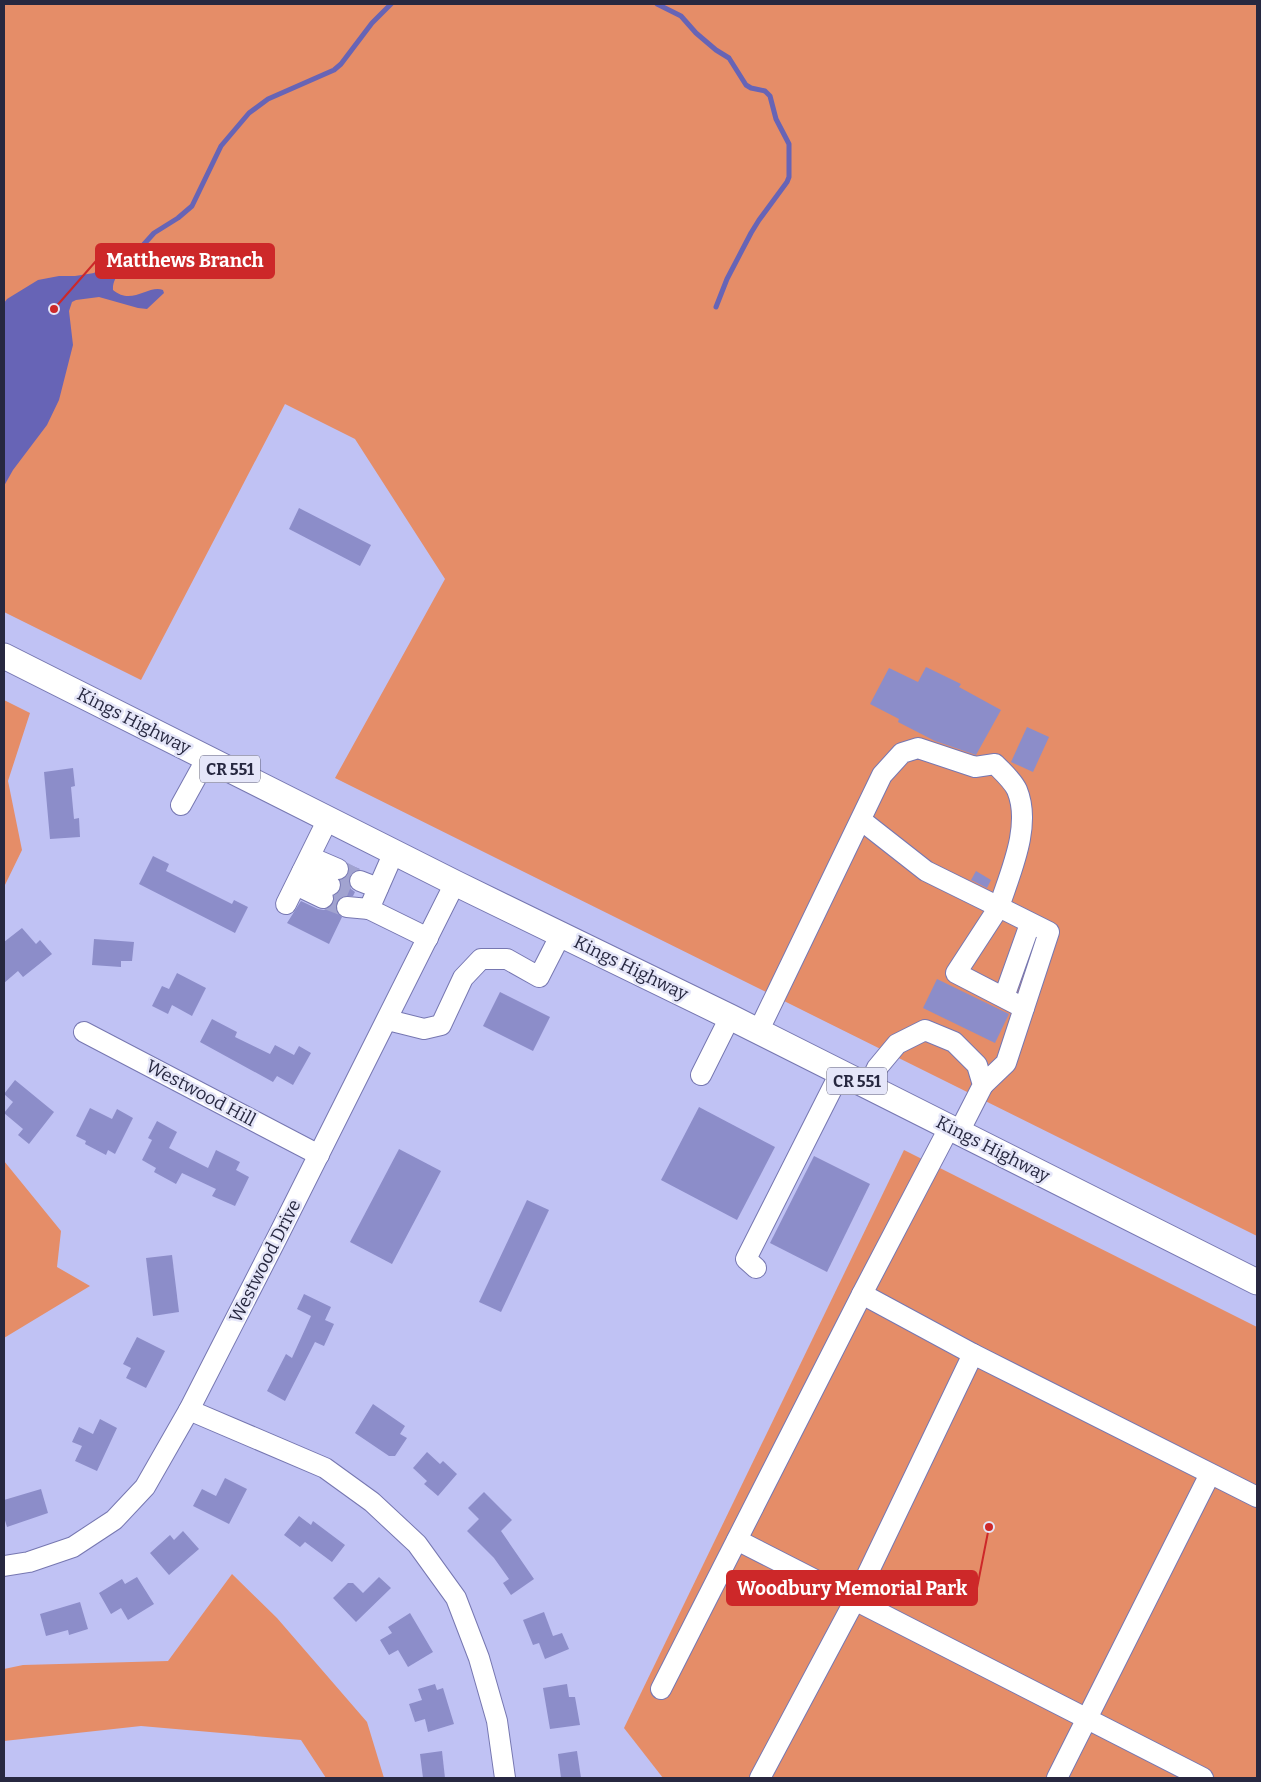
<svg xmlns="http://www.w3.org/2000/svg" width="1261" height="1782" viewBox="0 0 1261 1782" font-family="Bitter,serif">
<rect width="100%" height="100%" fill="#c0c2f4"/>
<g fill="#e58d68">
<polygon points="4,4 1257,4 1257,1236 335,778 445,579 355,439 285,404 141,680 4,612"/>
<polygon points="4,700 30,713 8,781 22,850 4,887"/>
<polygon points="904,1150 1257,1327 1257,1778 663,1778 624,1728"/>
<polygon points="4,1161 61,1231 57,1267 90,1286 4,1338"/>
<polygon points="232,1574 277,1618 367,1722 384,1778 326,1778 301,1740 141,1726 4,1741 4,1669 23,1665 168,1661"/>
</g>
<path fill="#6764b6" d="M 137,244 L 139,252 C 130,263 112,274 113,290 C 132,306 149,284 163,290 L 164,293 L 147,309 L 138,308 L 99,297 L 76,300 L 72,302 L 69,311 L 73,345 L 59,400 L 47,425 L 13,470 L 4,486 L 4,303 L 7,299 L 38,280 L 59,276 L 75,276 L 94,273 L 131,245 Z"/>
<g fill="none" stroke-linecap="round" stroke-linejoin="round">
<g stroke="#6764b6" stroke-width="5">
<polyline points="657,4 681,16 696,33 716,50 729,58 746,85 751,88 765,91 770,96 776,119 789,144 789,177 787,182 759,220 751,233 727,279 716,307"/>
<polyline points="136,253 154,233 178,218 192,206 221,146 249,113 268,99 334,70 341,64 372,23 391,4"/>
</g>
</g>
<g fill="#8c8dc9">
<polygon points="299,508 371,545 360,566 289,529"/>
<polygon points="926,667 961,684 959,687 1001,710 976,755 935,741 898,722 899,719 870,704 889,668 918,682"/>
<polygon points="1027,727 1049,737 1033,772 1011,762"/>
<polygon points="73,768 75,786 71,787 74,819 79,818 80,837 50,839 44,772"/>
<polygon points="153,856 169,864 166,871 232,904 234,900 248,907 235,933 139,884"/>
<polygon points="348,864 360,869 353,871 349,877 348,883 351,889 355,892 353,896 342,896 337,901 335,906 336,912 342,917 329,944 287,923 301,901 318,909 324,910 330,907 334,903 334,896 341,890 341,880 345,878 349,873"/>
<polygon points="976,871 991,880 987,888 971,880"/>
<polygon points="22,928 36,944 40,940 52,954 23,977 18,971 4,983 4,942"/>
<polygon points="94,939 134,942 132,961 121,961 121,967 92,965"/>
<polygon points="177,973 206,988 192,1016 172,1005 168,1014 152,1006 162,986 169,989"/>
<polygon points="937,979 1009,1014 995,1043 923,1008"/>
<polygon points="500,992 550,1017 533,1051 483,1026"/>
<polygon points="212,1019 237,1032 235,1037 270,1054 275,1045 294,1055 299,1046 311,1053 293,1085 277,1076 273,1082 200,1042"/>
<polygon points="15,1080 54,1112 29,1144 18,1135 23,1129 4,1113 13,1102 4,1094"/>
<polygon points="699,1107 775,1147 737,1220 661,1180"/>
<polygon points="90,1108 112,1119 117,1109 133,1118 115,1154 108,1150 106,1155 85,1144 86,1141 76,1136"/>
<polygon points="157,1121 177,1132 169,1148 208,1168 216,1150 240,1162 236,1170 249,1177 235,1206 212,1196 216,1189 182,1173 176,1184 154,1172 156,1168 142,1160 152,1140 148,1138"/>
<polygon points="399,1149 441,1171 392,1264 350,1242"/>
<polygon points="814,1156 870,1184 827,1272 770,1243"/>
<polygon points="527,1200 549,1210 501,1312 479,1302"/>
<polygon points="172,1255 179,1312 153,1316 146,1258"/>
<polygon points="304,1294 331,1307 325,1320 334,1324 324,1346 315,1342 285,1401 267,1391 286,1354 292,1358 311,1316 297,1309"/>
<polygon points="137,1337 165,1351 146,1388 126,1378 131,1368 123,1364"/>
<polygon points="373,1404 405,1426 400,1434 407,1438 395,1456 389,1456 355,1433"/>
<polygon points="100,1419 117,1428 97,1471 75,1461 82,1446 72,1442 79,1427 93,1434"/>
<polygon points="427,1452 440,1464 443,1461 457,1474 438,1496 424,1484 427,1481 413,1468"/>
<polygon points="225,1478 247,1489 229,1524 193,1506 202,1489 216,1496"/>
<polygon points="41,1489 48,1513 7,1527 4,1517 4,1500"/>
<polygon points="484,1492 512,1520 501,1531 534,1579 511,1595 503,1583 509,1579 494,1558 467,1531 479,1519 468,1508"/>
<polygon points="299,1516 311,1525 313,1521 345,1545 332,1562 305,1542 300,1547 284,1535"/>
<polygon points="183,1531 199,1549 169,1575 150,1553 170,1535 174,1540"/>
<polygon points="137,1577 154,1604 128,1620 121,1608 111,1614 99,1593 122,1579 125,1584"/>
<polygon points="379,1577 391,1588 356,1622 333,1598 348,1583 353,1583 363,1593"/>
<polygon points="80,1602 88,1629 69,1635 68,1630 46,1636 40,1614"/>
<polygon points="544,1612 553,1636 562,1633 569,1649 545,1659 539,1643 533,1645 523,1620"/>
<polygon points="410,1613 433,1652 408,1667 398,1650 389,1655 380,1640 392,1633 388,1627"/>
<polygon points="435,1684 437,1690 443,1688 454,1724 428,1732 425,1719 415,1722 409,1704 422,1700 418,1689"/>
<polygon points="567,1684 569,1697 575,1697 580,1725 550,1729 543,1688"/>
<polygon points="442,1751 445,1778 423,1778 420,1754"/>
<polygon points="577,1751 581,1778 561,1778 558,1754"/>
</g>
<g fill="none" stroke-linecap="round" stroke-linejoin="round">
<g stroke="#a1a3d0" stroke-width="20" stroke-dasharray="20 10" stroke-linecap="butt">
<polyline points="338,869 360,881"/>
<polyline points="330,885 353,895"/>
<polyline points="323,898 347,907"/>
</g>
<defs>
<g id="minor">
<polyline points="181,805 207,758"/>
<polyline points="861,820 926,871 999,907 956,973 1024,1008"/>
<polyline points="394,852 369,909 428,938"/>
<polyline points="310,857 338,869"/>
<polyline points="302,872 330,885"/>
<polyline points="360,881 378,888"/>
<polyline points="296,885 323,898"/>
<polyline points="286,904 328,819"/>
<polyline points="347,907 369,909"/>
<polyline points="1004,997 1030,924"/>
<polyline points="388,1020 424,1029 441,1025 463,978 481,959 507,959 539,977 561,934"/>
<polyline points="84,1032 319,1155"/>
<path d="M 758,1032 L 882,775 L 902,753 L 918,748 L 975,767 L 995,764 C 1002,771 1013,781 1017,790 C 1032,826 1010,873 999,907 L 1049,932 L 1006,1063 L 983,1085"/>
<polyline points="701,1075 730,1017"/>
<polyline points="868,1087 877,1068 897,1044 925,1030 954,1042 977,1065 983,1085 959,1132"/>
<polyline points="756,1268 746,1259 840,1073"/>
<polyline points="862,1294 973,1354 1257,1497"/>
<polyline points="189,1410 325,1468 372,1502 417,1544 456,1598 479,1658 497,1721 505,1778"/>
<polyline points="737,1540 1203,1778"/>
<polyline points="4,1566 29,1562 73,1547 114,1520 145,1487 189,1410 281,1230 455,883"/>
<polyline points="661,1689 862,1294 949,1128"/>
<polyline points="760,1778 855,1600 973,1354"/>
<polyline points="1057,1778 1210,1474"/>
</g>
<polyline id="major" points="4,656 455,883 730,1017 1257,1282"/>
</defs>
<use href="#minor" stroke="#7677b1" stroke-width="22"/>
<use href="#major" stroke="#7677b1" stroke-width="27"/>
<use href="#minor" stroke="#fff" stroke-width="20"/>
<use href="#major" stroke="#fff" stroke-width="25"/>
</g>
<g text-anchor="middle" stroke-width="5" stroke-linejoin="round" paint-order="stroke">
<g fill="#e5e6f9" stroke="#606178" stroke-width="1">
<rect x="200" y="755.5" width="60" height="27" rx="4"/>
<rect x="827" y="1067.5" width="60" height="27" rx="4"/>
</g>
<g font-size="16" font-weight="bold" fill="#272840">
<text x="230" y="775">CR 551</text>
<text x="857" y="1087">CR 551</text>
</g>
<g font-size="18" fill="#272840" stroke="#e5e6f9">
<text transform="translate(134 721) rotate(27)" y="6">Kings Highway</text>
<text transform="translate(631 968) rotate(26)" y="6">Kings Highway</text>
<text transform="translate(201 1093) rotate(28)" y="6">Westwood Hill</text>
<text transform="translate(993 1149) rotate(27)" y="6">Kings Highway</text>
<text transform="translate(265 1261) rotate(-63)" y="6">Westwood Drive</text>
</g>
</g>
<path fill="none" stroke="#cd2829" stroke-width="2" d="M54 309L96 261M989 1527L977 1588"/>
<g fill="#cd2829" stroke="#e5e6f9" stroke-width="2">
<circle cx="54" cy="309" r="5"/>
<circle cx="989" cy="1527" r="5"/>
</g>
<g fill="#cd2829" stroke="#cd2829" stroke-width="2">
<rect x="96" y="244" width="178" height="34" rx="5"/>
<rect x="727" y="1571" width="250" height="34" rx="5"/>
</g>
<g font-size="19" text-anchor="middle" font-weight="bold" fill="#fff">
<text x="185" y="267">Matthews Branch</text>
<text x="852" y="1595">Woodbury Memorial Park</text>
</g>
<rect width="1261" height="1782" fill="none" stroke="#272840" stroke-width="10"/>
</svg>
